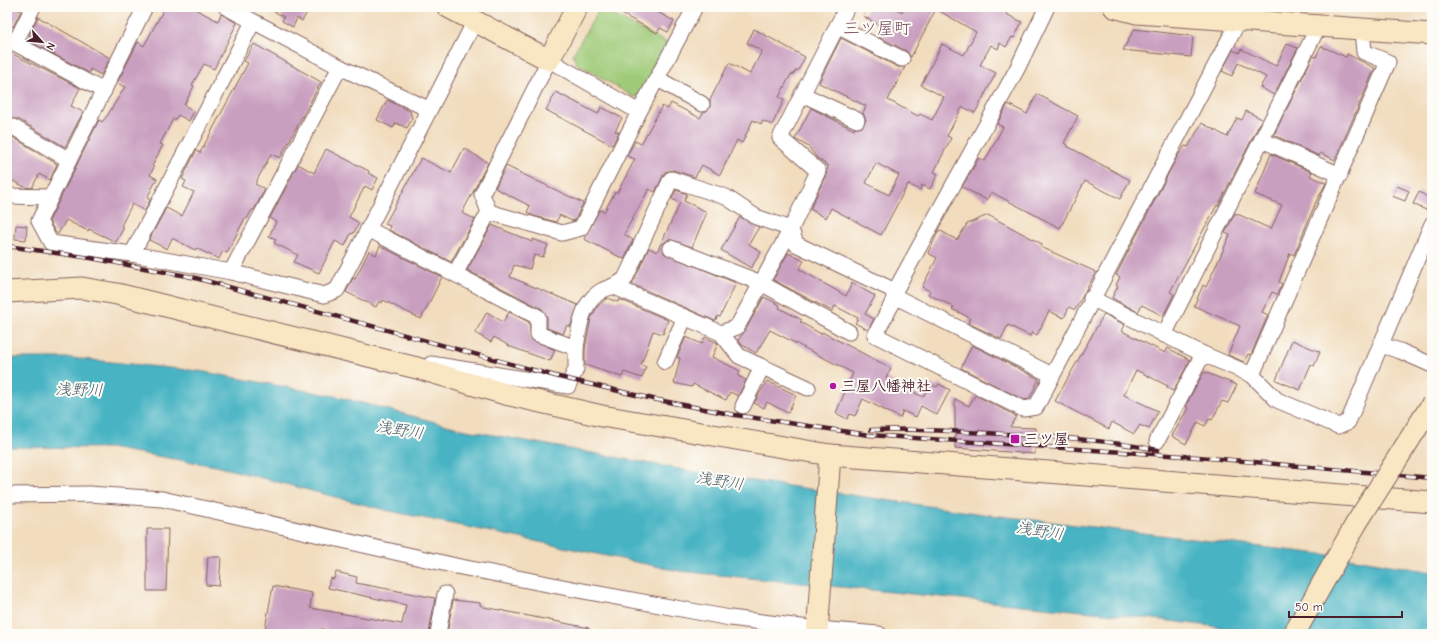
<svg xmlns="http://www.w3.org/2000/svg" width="1439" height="641" viewBox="0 0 1439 641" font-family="'Comic Neue','Klee One',sans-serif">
<rect width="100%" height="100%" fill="#fdfcf7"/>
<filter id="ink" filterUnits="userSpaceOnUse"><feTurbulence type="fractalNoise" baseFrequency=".025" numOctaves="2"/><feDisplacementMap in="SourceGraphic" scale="8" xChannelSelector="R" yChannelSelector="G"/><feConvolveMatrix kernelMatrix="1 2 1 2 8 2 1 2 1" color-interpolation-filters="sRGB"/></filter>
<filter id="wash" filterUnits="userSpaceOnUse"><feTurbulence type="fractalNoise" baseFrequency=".012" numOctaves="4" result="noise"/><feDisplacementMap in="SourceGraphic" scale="16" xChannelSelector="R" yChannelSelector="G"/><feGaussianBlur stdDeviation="0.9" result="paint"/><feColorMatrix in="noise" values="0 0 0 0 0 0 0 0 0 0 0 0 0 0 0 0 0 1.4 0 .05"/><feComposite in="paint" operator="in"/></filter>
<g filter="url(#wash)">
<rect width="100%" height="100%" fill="#f1dcbd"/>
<polygon fill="#9fcb78" stroke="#747552" points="600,8 669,44 643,95 634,97 576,63 573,54"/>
<polygon fill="#46b3c3" stroke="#486977" points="7,358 72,358 199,371 335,396 466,430 712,475 983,514 1337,556 1432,572 1432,634 1275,634 1113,614 679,571 385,510 216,466 109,448 7,447"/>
<g id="blocks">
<g fill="#c99fc0" fill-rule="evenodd">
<polygon points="7,7 14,7 21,11 13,27 7,23"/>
<polygon points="165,7 191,7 218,21 221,14 237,23 214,69 204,64 192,85 194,86 184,105 194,111 189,121 178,115 175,120 173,119 160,144 163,145 152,166 154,167 150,175 157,179 147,198 150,200 145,211 132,204 121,226 124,227 116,242 89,229 88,231 66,220 58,234 55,232 49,221 99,120 102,122 107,116 125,87 117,83 138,42 144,46"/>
<polygon points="266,7 310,7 302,21 297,18 293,27 282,21 284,17"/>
<polygon points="609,7 648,7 674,21 668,32 660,28 657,33"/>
<path d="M 868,7 L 892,7 L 902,12 L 904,7 L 1009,7 L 1006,14 L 1022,22 L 1014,38 L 1012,37 L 1006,47 L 1000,43 L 998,49 L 991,45 L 980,65 L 996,73 L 975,113 L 963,107 L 961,109 L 947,136 L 951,138 L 934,172 L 938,174 L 930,189 L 922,185 L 920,190 L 908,184 L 881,235 L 831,208 L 826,218 L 810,209 L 826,175 L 828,166 L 816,157 L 809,147 L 795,139 L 811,108 L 854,130 L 855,128 L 862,127 L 866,120 L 863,113 L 866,106 L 819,83 L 823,74 L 841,38 L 898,67 L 905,67 L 888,100 L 918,116 L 920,114 L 932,120 L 944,97 L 921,85 L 942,44 L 964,55 L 976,32 L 936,9 L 911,57 L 906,51 L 879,37 L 884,28 L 863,16 ZM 876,163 L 899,175 L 889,195 L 866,183 Z"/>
<polygon points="38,17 110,58 101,75 90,69 89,73 29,41 31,36 29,35"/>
<polygon points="754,29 805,57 798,71 796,70 793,75 791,74 779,97 784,100 772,125 763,121 761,124 753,120 742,143 737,140 720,175 702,165 695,177 673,170 665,172 655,192 649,189 624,234 633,240 624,259 584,239 599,211 601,210 604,212 615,192 617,193 635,159 627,156 635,141 641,144 662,106 668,109 671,103 700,118 703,113 710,108 710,100 729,63 750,74 762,51 747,43"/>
<polygon points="1134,29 1193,36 1191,57 1123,50"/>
<polygon points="254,44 321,82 280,158 271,154 255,184 265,189 254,210 252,210 247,219 245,218 227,253 223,251 219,259 196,248 195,250 172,238 167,249 149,240 166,208 182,216 194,192 183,187 186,181 182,179 196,151 200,153 248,63 244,61"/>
<polygon points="1287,44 1298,48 1274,95 1260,87 1266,77 1238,63 1232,76 1222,71 1233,50 1239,53 1241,49 1276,66"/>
<polygon points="1321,46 1346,57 1347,54 1375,68 1335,160 1320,153 1319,156 1274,135 1313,56 1316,57"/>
<polygon points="7,51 80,88 71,106 83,112 65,147 18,119 7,119"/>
<polygon points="556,92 598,114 601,107 622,118 615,131 619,132 612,145 546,110"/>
<polygon points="1037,94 1078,116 1064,143 1067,145 1067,146 1130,180 1120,199 1085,181 1060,228 991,192 987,200 962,187 979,158 985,161 1003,127 997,124 1008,104 1027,114"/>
<polygon points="387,100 410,111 412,118 407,128 396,123 393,128 377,120"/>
<polygon points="1246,111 1262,119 1218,206 1217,205 1170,292 1174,294 1163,316 1142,305 1138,312 1112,298 1118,286 1116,285 1120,277 1116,275 1177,157 1185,146 1188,147 1202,123 1227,137 1237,118 1242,120"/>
<polygon points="11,136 57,164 50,180 39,174 32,188 25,187 7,178 7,137"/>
<polygon points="464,148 488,163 462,213 475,219 451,262 389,230 390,226 385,224 421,158 451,173"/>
<polygon points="326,149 369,171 368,173 378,178 372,190 365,186 349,217 359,223 353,234 351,233 345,246 335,241 319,273 294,262 298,255 274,243 276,239 269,236 276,222 270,218 298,164 314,173"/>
<polygon points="1271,154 1312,172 1310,176 1326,183 1316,202 1294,255 1290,253 1279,282 1282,284 1277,294 1272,292 1262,312 1268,315 1251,355 1248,354 1244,362 1228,355 1240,326 1194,306 1203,285 1206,287 1220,257 1230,235 1225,233 1235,213 1271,229 1282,205 1255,194"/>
<polygon points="506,166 583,203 575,220 572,221 560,215 556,222 534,216 527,212 530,206 495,188"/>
<polygon points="1397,186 1409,191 1405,201 1392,196"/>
<polygon points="676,190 687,194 684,201 707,212 692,247 669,239 663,244 664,253 736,283 720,317 718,316 715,321 632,284 649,248 657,252 680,203 672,199"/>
<polygon points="1419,192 1431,199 1426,210 1413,204"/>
<polygon points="988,215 1042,244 1041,247 1096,272 1075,310 1069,307 1064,318 1049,311 1037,335 1032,332 1030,336 1008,325 1001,339 968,323 970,318 952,309 954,307 928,294 930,291 922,287 937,258 928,253 939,230 957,240 967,224"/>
<polygon points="740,217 759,227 749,244 761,252 751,268 721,250"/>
<polygon points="16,225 27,226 26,240 15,239"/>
<polygon points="492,225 532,242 533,239 548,245 543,257 534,255 530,269 514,265 510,277 578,305 570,327 567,325 563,334 547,328 547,317 542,309 467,270"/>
<polygon points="380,246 442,277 421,319 383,300 382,303 379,301 376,307 346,292 353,278 355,279 369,251 376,255"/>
<polygon points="788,253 804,261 799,269 846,296 852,283 875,296 865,314 874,319 868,330 855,323 858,318 835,306 832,311 773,280"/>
<polygon points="764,297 780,305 779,308 802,320 800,322 821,334 822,332 891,368 886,378 923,397 930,384 937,387 939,384 950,390 937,415 921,406 916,417 903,411 900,418 863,399 855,416 850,414 847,419 836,413 853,373 770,330 756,353 742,345 738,340 745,331"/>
<polygon points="607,298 618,302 619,299 668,320 663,334 653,331 641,365 646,367 642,378 624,372 622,377 585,365 585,349 591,318 598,306"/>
<polygon points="487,312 503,322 509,312 529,322 531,339 555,350 550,361 511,347 494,337 491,342 475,333"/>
<polygon points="1104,314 1125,325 1122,331 1165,353 1168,348 1190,360 1173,391 1167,388 1168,386 1136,370 1124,395 1158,411 1149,429 1140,425 1134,434 1112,422 1109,429 1055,401"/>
<polygon points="686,337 702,344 705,337 718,343 712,357 740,371 738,376 746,380 738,396 730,392 726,400 693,384 692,387 674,383 680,358 677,357"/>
<polygon points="1292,340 1320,352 1314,366 1311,364 1300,390 1276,380"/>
<polygon points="972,345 1039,379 1029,399 1024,400 961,368"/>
<polygon points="1204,372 1237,385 1228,403 1222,401 1212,420 1209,419 1205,426 1198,422 1186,444 1172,436 1188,408 1186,407 1189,399"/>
<polygon points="767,381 796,395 788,413 767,402 764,408 754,403"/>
<polygon points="975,395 1016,416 1010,427 1036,428 1035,454 955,448 955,399 969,406"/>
<polygon points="147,529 168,529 166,591 147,591"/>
<polygon points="208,557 221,557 219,586 206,585"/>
<polygon points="336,572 357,577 356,583 435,598 429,634 348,634 322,629 321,634 264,634 273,586 312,593 310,608 402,624 406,605 328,588 330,578 334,579"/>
<polygon points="453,600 480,603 480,605 484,607 589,628 588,634 447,634"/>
</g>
</g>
</g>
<g filter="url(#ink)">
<use href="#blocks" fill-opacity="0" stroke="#84615e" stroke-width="1"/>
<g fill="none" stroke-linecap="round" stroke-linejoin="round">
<defs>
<g id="street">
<polyline points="145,7 39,221 51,243 132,254 231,272 324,295 337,290 475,21"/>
<polyline points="226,7 340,67 428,109"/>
<polyline points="1047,7 1017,69 895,291 893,302 875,335 1023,409 1036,407 1246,7"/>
<polyline points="837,26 902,59"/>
<polyline points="7,39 104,91"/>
<polyline points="15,43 33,7"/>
<polyline points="658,79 702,104"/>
<polyline points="802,94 857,120"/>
<polyline points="639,112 549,60 482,194 489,212 562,233 581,228 639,112 695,7"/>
<polyline points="7,128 13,127 69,160"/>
<polyline points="1262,140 1340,175"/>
<polyline points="7,196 50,197"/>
<polyline points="368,229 455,274 489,212"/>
<polyline points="791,229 796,244 895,291"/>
<polyline points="671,248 761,283 849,332"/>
<polyline points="132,254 253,22"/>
<polyline points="231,272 340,67"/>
<path d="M 455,274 L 538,317 L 538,334 L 576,348 C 579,327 582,301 603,290 C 612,286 615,287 625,279 L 671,179 L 726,197 L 756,217 L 791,229"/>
<polyline points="615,287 721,333 737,327 791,229 818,171 780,138 847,7"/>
<polyline points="894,296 1052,375"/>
<polyline points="1091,298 1203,354 1252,375 1277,400 1338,426 1348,422 1432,224"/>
<polyline points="721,333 739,356 808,388"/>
<polyline points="1164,335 1318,27"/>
<polyline points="1381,345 1400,351 1432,365"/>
<polyline points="665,362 685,317"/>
<polyline points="431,364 568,386 576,369 576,348"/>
<polyline points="1252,375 1388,62 1364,52 1362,30"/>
<polyline points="743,406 762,367"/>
<polyline points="1157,441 1203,354"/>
<polyline points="7,495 89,494 162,499 456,566 578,590 730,618 817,629 879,634"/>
<polyline points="438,634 445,594"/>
</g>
<g id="secondary">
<polyline points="448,7 549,60 577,7"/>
<polyline points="1114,7 1137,13 1432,34"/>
<polyline points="7,292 82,288 117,294 417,368 505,394 602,416 830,455 1432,502"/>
<polyline points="817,634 830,455"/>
</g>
</defs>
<use href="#street" stroke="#84615e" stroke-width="17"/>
<use href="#secondary" stroke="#84615e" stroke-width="23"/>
<use href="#street" stroke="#fff" stroke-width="15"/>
<use href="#secondary" stroke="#f9e7c3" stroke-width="21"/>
<defs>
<g id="rail">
<polyline points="7,246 91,258 192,277 559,377 653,399 735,415 869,435 1198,457 1432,478"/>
<path d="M 871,430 C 916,428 960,432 1005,434 C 1056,437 1107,440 1158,450"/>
</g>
</defs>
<use href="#rail" stroke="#4a1f2b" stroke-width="4.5"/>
<use href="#rail" stroke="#fdfcf7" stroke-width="3" stroke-dasharray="9" stroke-linecap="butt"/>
<defs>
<polyline id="secondary-bridge" points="1294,634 1356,524 1432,404"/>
</defs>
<use href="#secondary-bridge" stroke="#84615e" stroke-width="23" stroke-linecap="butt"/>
<use href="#secondary-bridge" stroke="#f9e7c3" stroke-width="21"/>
</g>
</g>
<g fill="#b5179e" stroke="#fdfcf7" stroke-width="1.5">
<circle cx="833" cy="386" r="4"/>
<rect x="1010" y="434" width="10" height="10" rx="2"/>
</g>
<g text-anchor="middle" stroke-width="4" stroke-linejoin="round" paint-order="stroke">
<g font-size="15" font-weight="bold" fill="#4a1f2b" stroke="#fdfcf7" text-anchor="start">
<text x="841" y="391">三屋八幡神社</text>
<text x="1024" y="444">三ツ屋</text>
</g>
<g font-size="16" font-style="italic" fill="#485a68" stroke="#fdfcf7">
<text transform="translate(79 389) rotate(1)" y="6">浅野川</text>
<text transform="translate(400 429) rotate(9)" y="6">浅野川</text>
<text transform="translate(720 480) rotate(9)" y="6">浅野川</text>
<text transform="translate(1040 530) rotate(9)" y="6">浅野川</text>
</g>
<g font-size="17" fill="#764c5f" stroke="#fdfcf7">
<text x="877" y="34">三ツ屋町</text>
</g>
</g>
<rect width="1439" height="641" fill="none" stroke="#fdfcf7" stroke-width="24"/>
<g transform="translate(42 42) rotate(117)" stroke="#fdfcf7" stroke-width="3" paint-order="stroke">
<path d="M0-3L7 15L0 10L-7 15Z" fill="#4a1f2b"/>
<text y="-6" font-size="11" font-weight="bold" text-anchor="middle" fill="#4a1f2b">N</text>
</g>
<path d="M1289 611v6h113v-6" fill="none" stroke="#4a1f2b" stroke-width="2"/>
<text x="1295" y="611" font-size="12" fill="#4a1f2b" stroke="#fdfcf7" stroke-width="3" paint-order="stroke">50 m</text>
</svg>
